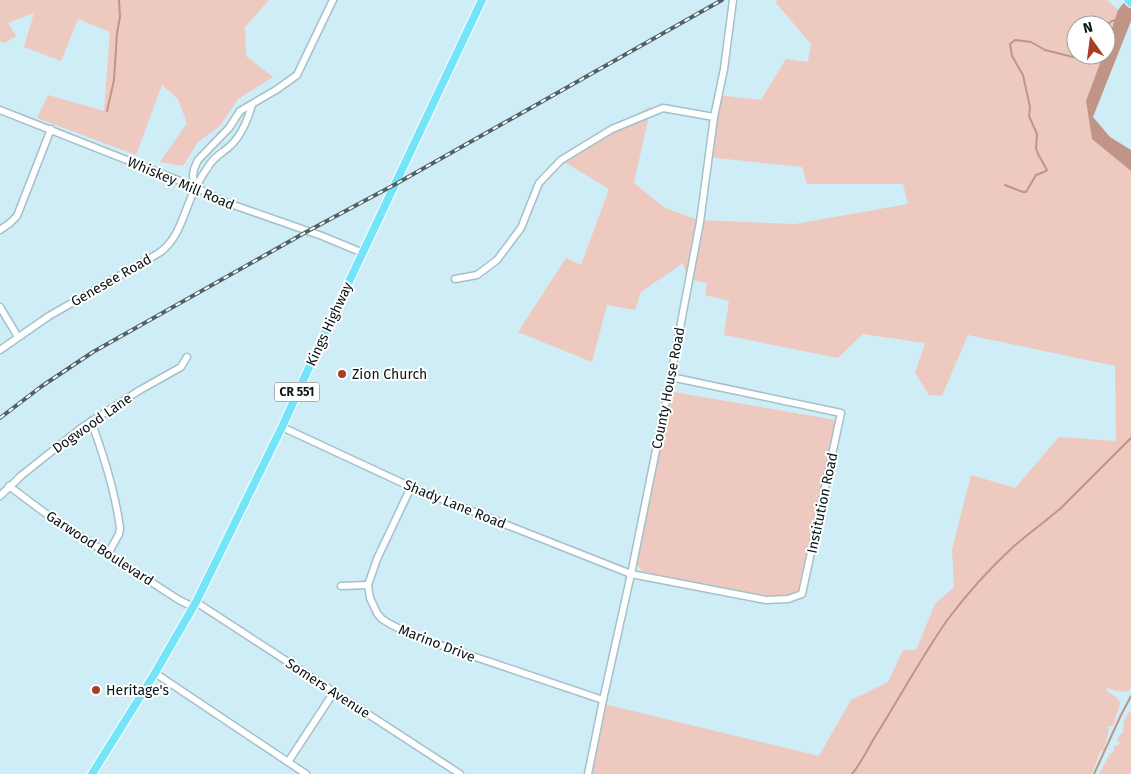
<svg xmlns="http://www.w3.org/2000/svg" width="1131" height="774" viewBox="0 0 1131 774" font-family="'Fira Sans',sans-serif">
<rect width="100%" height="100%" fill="#ceedf6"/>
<g fill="#eec9bf">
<polygon points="0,0 269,0 245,27 246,56 273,77 238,99 220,126 198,142 183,166 160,162 187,123 178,99 162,85 136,155 37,118 48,95 104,111 110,32 78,19 61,61 24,47 34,13 8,23 16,36 4,43 0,41"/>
<path d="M 777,0 L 1107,0 L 1118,10 L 1106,46 L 1106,25 L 1076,25 L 1076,55 L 1103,55 L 1086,101 L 1092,139 L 1131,171 L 1131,686 L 1128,692 L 1117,691 L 1107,688 L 1107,691 C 1110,694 1114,695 1117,698 C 1122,703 1119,707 1117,713 C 1115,717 1115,721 1114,725 L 1107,727 L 1109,729 L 1104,749 L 1100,752 L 1092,774 L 589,774 L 604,704 L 819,756 L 851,700 L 888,682 L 903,650 L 916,650 L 935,604 L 954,587 L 952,550 L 971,475 L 1015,488 L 1059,437 L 1116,441 L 1115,366 L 968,335 L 942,396 L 929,395 L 915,373 L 925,343 L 863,334 L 838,358 L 724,335 L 729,301 L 705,295 L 707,283 L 688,279 L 683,263 L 641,292 L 635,310 L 607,305 L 592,362 L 518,332 L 566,258 L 581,265 L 609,189 L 561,160 L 651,106 L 634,183 L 665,208 L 698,220 L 795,224 L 908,204 L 903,184 L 807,184 L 802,167 L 707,157 L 718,95 L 761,100 L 786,59 L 808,62 L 811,44 L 776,3 Z"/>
<polygon points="668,391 836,420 798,594 764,597 641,574 642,571 635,562"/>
<polygon points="1131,710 1131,774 1099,774 1110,754 1114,752 1113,747 1120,744 1117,740 1119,736 1123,732 1124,720"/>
</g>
<polygon fill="#c19488" points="1126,0 1131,0 1131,21 1093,117 1110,137 1131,150 1131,171 1092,139 1086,101 1103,55 1106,55 1106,46 1118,10"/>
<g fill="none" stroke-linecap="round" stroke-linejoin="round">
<g stroke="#c19488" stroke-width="2">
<polyline points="1106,25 1112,21 1117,20"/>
<polyline points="107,111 114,80 117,33 120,17 119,0"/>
<polyline points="1005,185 1023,192 1026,192 1036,175 1044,172 1047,170 1038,154 1036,148 1037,134 1029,116 1030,107 1023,75 1012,56 1010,44 1015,40 1031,42 1045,50 1073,57 1083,55"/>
<path d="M 852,774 C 862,762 868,748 876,735 C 900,697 922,656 948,619 C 967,594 988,570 1011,549 C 1027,534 1045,522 1061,508 L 1131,438"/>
<polyline points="1094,774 1121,715 1131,696"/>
</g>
<defs>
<g id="minor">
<polyline points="0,110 195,187 225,202 322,236 363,253"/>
<polyline points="195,187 193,176 194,169 198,160 229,128 240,111 276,90 297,75 333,0"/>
<polyline points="0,230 10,223 17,216 51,129"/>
<polyline points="455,279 477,275 497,260 521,228 539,183 561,160 612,129 663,108 714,117"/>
<polyline points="0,307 18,337"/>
<path d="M 0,350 L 49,316 L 159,253 C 181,238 184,209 196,187 C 200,179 205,171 210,164 C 215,156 224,152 230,146 C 241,136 248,119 252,105"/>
<path d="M 91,421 C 104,456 115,491 120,528 L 119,534 L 108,554"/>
<polyline points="282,427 411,487 631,574 766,600 788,599 802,594 841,413 671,377"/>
<polyline points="9,486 45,513 179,600 193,607"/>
<polyline points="411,487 377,559 368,585 370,598 377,613 382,619 390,624 416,637 603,700"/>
<polyline points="0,496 22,475 81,428 140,390 181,367 187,357"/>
<polyline points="341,586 368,585"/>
<polyline points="196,602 460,774"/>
<polyline points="155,673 306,774"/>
<polyline points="288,762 334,692"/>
<polyline points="588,774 603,700 631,574 670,381 700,222 714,117 724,69 733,0"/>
</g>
<g id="major">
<polyline points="1128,0 1131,3"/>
<polyline points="92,774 155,673 196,602 282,427 321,341 482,0"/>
</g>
</defs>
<use href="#minor" stroke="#a3c1c9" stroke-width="9"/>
<use href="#major" stroke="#fff" stroke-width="10"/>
<use href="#minor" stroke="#fff" stroke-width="6"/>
<use href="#major" stroke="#74e5f9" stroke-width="8"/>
<defs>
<polyline id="rail" points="0,418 42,386 93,352 308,231 394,185 722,0"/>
</defs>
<use href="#rail" stroke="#4f6266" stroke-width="4"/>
<use href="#rail" stroke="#fff" stroke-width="2" stroke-dasharray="5.5" stroke-linecap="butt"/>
</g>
<g fill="#a73f24" stroke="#fff" stroke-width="2">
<circle cx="342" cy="374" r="5"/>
<circle cx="96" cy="690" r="5"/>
</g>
<g text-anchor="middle" stroke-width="4" stroke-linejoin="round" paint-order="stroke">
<rect fill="#fff" stroke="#525a5c" stroke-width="1" x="274.5" y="382.5" width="45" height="19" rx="4"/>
<g font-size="12" font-weight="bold" fill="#081416">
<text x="297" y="396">CR 551</text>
</g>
<g font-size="14" fill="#081416" stroke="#fff">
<text transform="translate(181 183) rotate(23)" y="5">Whiskey Mill Road</text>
<text transform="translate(111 280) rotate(-30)" y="5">Genesee Road</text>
<text transform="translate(329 324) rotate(-65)" y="5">Kings Highway</text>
<text transform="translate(668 388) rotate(-79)" y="5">County House Road</text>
<text transform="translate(92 423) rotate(-35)" y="5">Dogwood Lane</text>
<text transform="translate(822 503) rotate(-78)" y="5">Institution Road</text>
<text transform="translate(455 504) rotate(22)" y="5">Shady Lane Road</text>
<text transform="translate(100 548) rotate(33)" y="5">Garwood Boulevard</text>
<text transform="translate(437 643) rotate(21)" y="5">Marino Drive</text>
<text transform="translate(328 688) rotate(33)" y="5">Somers Avenue</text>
</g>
<g font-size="14" fill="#081416" stroke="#fff" text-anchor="start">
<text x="352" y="379">Zion Church</text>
<text x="106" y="695">Heritage's</text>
</g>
</g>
<g transform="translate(1091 40) rotate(346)"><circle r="24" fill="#ffffff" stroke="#9ca1a2"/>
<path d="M0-4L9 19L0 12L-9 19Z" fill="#a73f24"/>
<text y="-8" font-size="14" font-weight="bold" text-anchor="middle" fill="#081416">N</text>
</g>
</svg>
